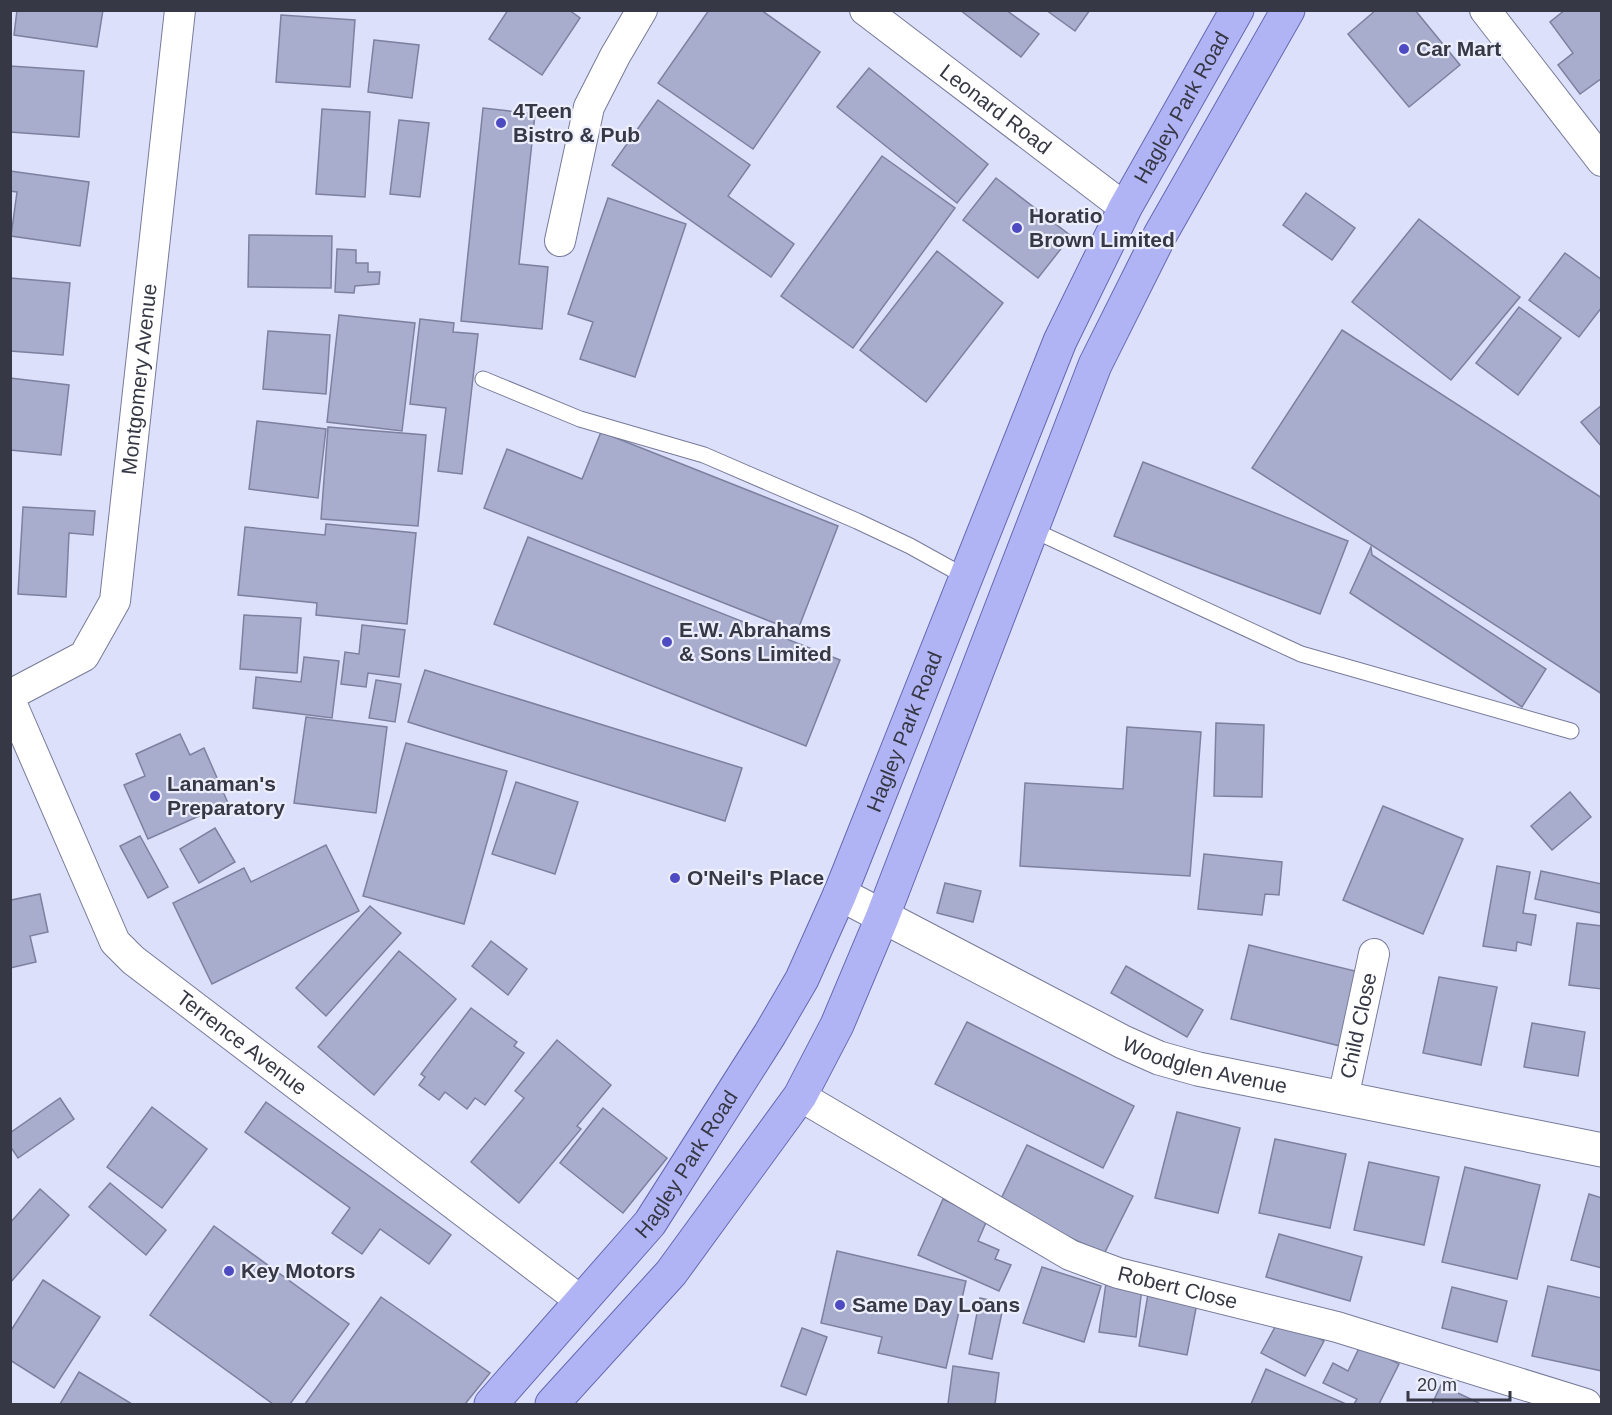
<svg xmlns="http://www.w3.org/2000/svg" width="1612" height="1415" viewBox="0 0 1612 1415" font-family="Arial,sans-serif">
<rect width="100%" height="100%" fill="#dce0fb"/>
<g fill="#a8adcd" stroke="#7d819f" stroke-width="1.5">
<polygon points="17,10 103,10 97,47 14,35"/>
<polygon points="508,10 569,10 580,18 542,75 489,39"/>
<polygon points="709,10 761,10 820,52 753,149 658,83"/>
<polygon points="960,10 1006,10 1039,34 1021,57"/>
<polygon points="1046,10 1090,10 1075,31"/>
<polygon points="1376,10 1415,10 1460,65 1409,107 1348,34"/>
<polygon points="1565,10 1602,10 1602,78 1580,94 1558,65 1573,53 1550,22"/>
<polygon points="281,15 355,20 350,87 276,82"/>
<polygon points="374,40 419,45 412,98 368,92"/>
<polygon points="10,66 84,71 79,137 10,132"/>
<polygon points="869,68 988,164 957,203 837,107"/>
<polygon points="658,100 750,165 728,196 794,244 771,277 612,165"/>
<polygon points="483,108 535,114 519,264 548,267 542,329 461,321"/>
<polygon points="322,109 370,112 365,197 316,194"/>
<polygon points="399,120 429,123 420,197 390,194"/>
<polygon points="882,156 955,208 853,348 781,296"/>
<polygon points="10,171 89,182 80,246 11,236 17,192 10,191"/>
<polygon points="996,178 1071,236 1038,278 963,220"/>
<polygon points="1306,193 1355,228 1332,260 1283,225"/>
<polygon points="608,198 686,224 635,377 580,359 593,322 568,314"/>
<polygon points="1419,219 1520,297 1451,380 1352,302"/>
<polygon points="249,235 332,236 331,288 248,287"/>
<polygon points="337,249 356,250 356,263 368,263 368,272 380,272 379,284 355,286 354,293 335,292"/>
<polygon points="937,251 1003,303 926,402 860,350"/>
<polygon points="1565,253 1602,280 1602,307 1579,337 1529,300"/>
<polygon points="10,278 70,283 63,355 10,351"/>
<polygon points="1519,307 1561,338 1518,395 1476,363"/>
<polygon points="339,315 415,323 402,431 327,422"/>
<polygon points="420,319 454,323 453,332 478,334 462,474 438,471 446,408 410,404"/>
<polygon points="1342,330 1602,498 1602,694 1252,468"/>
<polygon points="268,331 330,335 326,394 263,389"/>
<polygon points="10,378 69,385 61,455 10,450"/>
<polygon points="1602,405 1602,447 1581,422"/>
<polygon points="257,421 326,429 318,498 249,489"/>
<polygon points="328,427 426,435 418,526 321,519"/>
<polygon points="601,432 838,526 797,632 484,508 507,449 582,479"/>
<polygon points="1143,462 1348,541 1320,614 1114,536"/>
<polygon points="23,507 95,511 93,535 69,533 66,597 18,594"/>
<polygon points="326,524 416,533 407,624 316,615 317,603 238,595 245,527 325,535"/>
<polygon points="528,537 840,660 806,746 494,624"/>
<polygon points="1371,547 1372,555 1546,669 1522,707 1350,593"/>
<polygon points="244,615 301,618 297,673 240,669"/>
<polygon points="362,625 405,630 399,677 368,673 366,687 341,684 345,652 359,654"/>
<polygon points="304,657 339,661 332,718 253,708 256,677 301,682"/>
<polygon points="425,670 742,768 725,821 408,722"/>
<polygon points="376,680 401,684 395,722 369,718"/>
<polygon points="306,717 387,727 376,813 294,803"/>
<polygon points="1216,723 1264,725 1262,797 1214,796"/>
<polygon points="1127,727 1201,732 1190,876 1020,866 1025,783 1123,789"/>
<polygon points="180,734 190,755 204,748 228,803 148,839 124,785 145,776 136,754"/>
<polygon points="406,743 507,771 464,924 363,896"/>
<polygon points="516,782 578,802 555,874 492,854"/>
<polygon points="1570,792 1591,817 1552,850 1531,826"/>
<polygon points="1383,806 1463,839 1423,934 1343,900"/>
<polygon points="215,828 235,862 199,883 180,849"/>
<polygon points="140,836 168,887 148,898 120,846"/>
<polygon points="326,845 359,911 212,984 173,903 244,868 251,882"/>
<polygon points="1204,854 1282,862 1279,895 1265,894 1262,915 1198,909"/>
<polygon points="1497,866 1530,872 1523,913 1536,915 1531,945 1517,942 1516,951 1483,946"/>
<polygon points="1541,871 1602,884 1601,913 1535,899"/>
<polygon points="945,883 981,891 973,922 937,913"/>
<polygon points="40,894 48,932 30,936 36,962 10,968 10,895 11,900"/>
<polygon points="370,906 401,933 326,1016 296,988"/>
<polygon points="1577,923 1602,926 1602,989 1569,985"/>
<polygon points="491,941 527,969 508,995 472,966"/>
<polygon points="1249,945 1359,972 1340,1046 1231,1019"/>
<polygon points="399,951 456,999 374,1095 318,1047"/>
<polygon points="1126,966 1203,1010 1187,1037 1111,993"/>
<polygon points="1439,977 1497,987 1481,1065 1423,1053"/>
<polygon points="471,1008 517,1042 514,1046 524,1053 485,1105 475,1098 467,1109 445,1092 439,1100 419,1085 425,1077 421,1074"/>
<polygon points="967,1022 1134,1106 1103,1168 935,1084"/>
<polygon points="1532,1023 1585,1032 1578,1076 1524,1067"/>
<polygon points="557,1040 611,1085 577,1126 581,1129 519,1203 471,1162 524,1098 515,1091"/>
<polygon points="60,1098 74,1119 18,1158 10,1146 10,1133"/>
<polygon points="266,1102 451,1235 429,1264 380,1229 362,1254 332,1233 350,1208 245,1132"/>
<polygon points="152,1107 207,1149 162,1208 107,1167"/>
<polygon points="603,1108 667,1158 623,1213 560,1163"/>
<polygon points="1177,1112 1240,1128 1218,1213 1155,1198"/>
<polygon points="1275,1139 1346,1154 1330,1228 1259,1213"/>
<polygon points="1027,1145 1133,1196 1104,1254 999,1203"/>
<polygon points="1369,1162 1439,1177 1424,1245 1354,1230"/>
<polygon points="1465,1167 1540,1185 1517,1279 1442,1262"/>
<polygon points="110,1183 166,1230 146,1255 89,1207"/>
<polygon points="40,1189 69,1215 10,1283 10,1223"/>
<polygon points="1589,1194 1602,1198 1602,1268 1571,1260"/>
<polygon points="943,1199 987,1220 978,1241 999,1250 995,1259 1011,1265 999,1291 918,1255"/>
<polygon points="214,1226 349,1324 290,1404 273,1404 150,1315"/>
<polygon points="1279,1234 1362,1257 1350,1301 1266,1277"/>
<polygon points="837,1251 966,1281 946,1368 878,1353 882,1337 821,1323"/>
<polygon points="1042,1267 1101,1286 1084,1342 1023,1323"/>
<polygon points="43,1280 100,1317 54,1388 10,1360 10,1332"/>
<polygon points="1106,1283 1142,1288 1136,1337 1099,1332"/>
<polygon points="1548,1286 1602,1298 1602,1371 1532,1356"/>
<polygon points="1452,1287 1507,1301 1497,1342 1442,1328"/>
<polygon points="1148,1294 1197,1303 1187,1355 1139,1346"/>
<polygon points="381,1297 490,1373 465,1404 305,1404"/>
<polygon points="980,1298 1004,1303 992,1359 969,1354"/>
<polygon points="1280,1318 1324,1341 1305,1376 1261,1353"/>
<polygon points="802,1328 827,1337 806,1395 781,1386"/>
<polygon points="1361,1344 1399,1364 1379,1404 1354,1404 1357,1399 1323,1383 1333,1363 1348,1371"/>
<polygon points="953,1366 999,1373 995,1404 948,1404"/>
<polygon points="1266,1369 1346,1404 1251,1404"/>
<polygon points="79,1372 132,1404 60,1404"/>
<polygon points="1441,1385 1479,1403 1479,1404 1432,1404"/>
</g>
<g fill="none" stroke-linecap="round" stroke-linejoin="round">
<defs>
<g id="service">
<polyline points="483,379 580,419 704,455 857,521 910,546 966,577"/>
<polyline points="1033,530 1301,654 1571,731"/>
</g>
<g id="minor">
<path id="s1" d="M 865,10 L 1125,208"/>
<polyline points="1485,10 1602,161"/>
<polyline points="560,241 589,107 615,56 642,10"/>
<path id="s2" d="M 10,695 L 84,656 L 115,601 L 180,10"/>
<path id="s3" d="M 10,700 L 115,942 L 133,960 L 581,1301"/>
<path id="s4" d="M 800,1096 L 1070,1255 L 1118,1273 L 1337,1327 L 1586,1404"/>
<path id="s5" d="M 1343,1098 L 1374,954"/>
</g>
<g id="tertiary">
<path id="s6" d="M 840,894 L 1123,1042 L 1159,1058 L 1198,1069 L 1602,1150"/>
</g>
<g id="primary">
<path id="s7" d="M 491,1404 L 650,1223 L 770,1034 L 802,979 L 840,894 L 1060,341 L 1125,208 L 1237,10"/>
<polyline points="552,1404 671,1273 800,1096 837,1025 882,918 1095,365 1160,235 1288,10"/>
</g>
</defs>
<use href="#service" stroke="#777b99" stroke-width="17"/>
<use href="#minor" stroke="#777b99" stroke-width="32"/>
<use href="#tertiary" stroke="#777b99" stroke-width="35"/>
<use href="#primary" stroke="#6468b2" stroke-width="35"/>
<use href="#service" stroke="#fff" stroke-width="15"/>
<use href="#minor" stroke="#fff" stroke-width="30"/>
<use href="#tertiary" stroke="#fff" stroke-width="33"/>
<use href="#primary" stroke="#b1b4f4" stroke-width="33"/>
</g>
<g fill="#4e4ac1" stroke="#eceefc" stroke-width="2">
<circle cx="1404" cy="49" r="6"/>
<circle cx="501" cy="123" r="6"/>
<circle cx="1017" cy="228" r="6"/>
<circle cx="667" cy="642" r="6"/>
<circle cx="155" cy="796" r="6"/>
<circle cx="675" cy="878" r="6"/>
<circle cx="229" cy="1271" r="6"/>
<circle cx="840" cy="1305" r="6"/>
</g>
<g text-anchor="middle" stroke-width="4.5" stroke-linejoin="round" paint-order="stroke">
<g font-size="21" font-weight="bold" fill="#363845" stroke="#eceefc" text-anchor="start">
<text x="1416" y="56">Car Mart</text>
<text x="513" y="118">4Teen<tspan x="513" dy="24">Bistro &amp; Pub</tspan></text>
<text x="1029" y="223">Horatio<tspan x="1029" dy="24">Brown Limited</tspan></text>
<text x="679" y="637">E.W. Abrahams<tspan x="679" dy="24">&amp; Sons Limited</tspan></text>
<text x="167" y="791">Lanaman's<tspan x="167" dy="24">Preparatory</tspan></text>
<text x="687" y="885">O'Neil's Place</text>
<text x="241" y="1278">Key Motors</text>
<text x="852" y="1312">Same Day Loans</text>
</g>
<g font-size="21" fill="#363845" stroke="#eceefc">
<text dy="7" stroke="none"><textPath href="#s7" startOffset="1480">Hagley Park Road</textPath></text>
<text dy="7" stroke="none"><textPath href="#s1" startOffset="164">Leonard Road</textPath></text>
<text dy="7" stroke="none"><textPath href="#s2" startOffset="370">Montgomery Avenue</textPath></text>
<text dy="7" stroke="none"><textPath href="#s7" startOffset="796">Hagley Park Road</textPath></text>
<text dy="7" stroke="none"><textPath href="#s5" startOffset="74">Child Close</textPath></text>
<text dy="7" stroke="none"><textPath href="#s3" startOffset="426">Terrence Avenue</textPath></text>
<text dy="7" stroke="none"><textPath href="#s6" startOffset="405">Woodglen Avenue</textPath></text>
<text dy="7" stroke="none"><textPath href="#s7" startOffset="310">Hagley Park Road</textPath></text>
<text dy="7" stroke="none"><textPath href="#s4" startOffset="426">Robert Close</textPath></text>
</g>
</g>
<rect width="1612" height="1415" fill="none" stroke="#363845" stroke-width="24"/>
<path d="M1408 1391v9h102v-9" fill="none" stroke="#363845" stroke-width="3"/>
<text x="1417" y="1391" font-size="18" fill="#363845" stroke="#eceefc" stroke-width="4.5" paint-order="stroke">20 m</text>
</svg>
